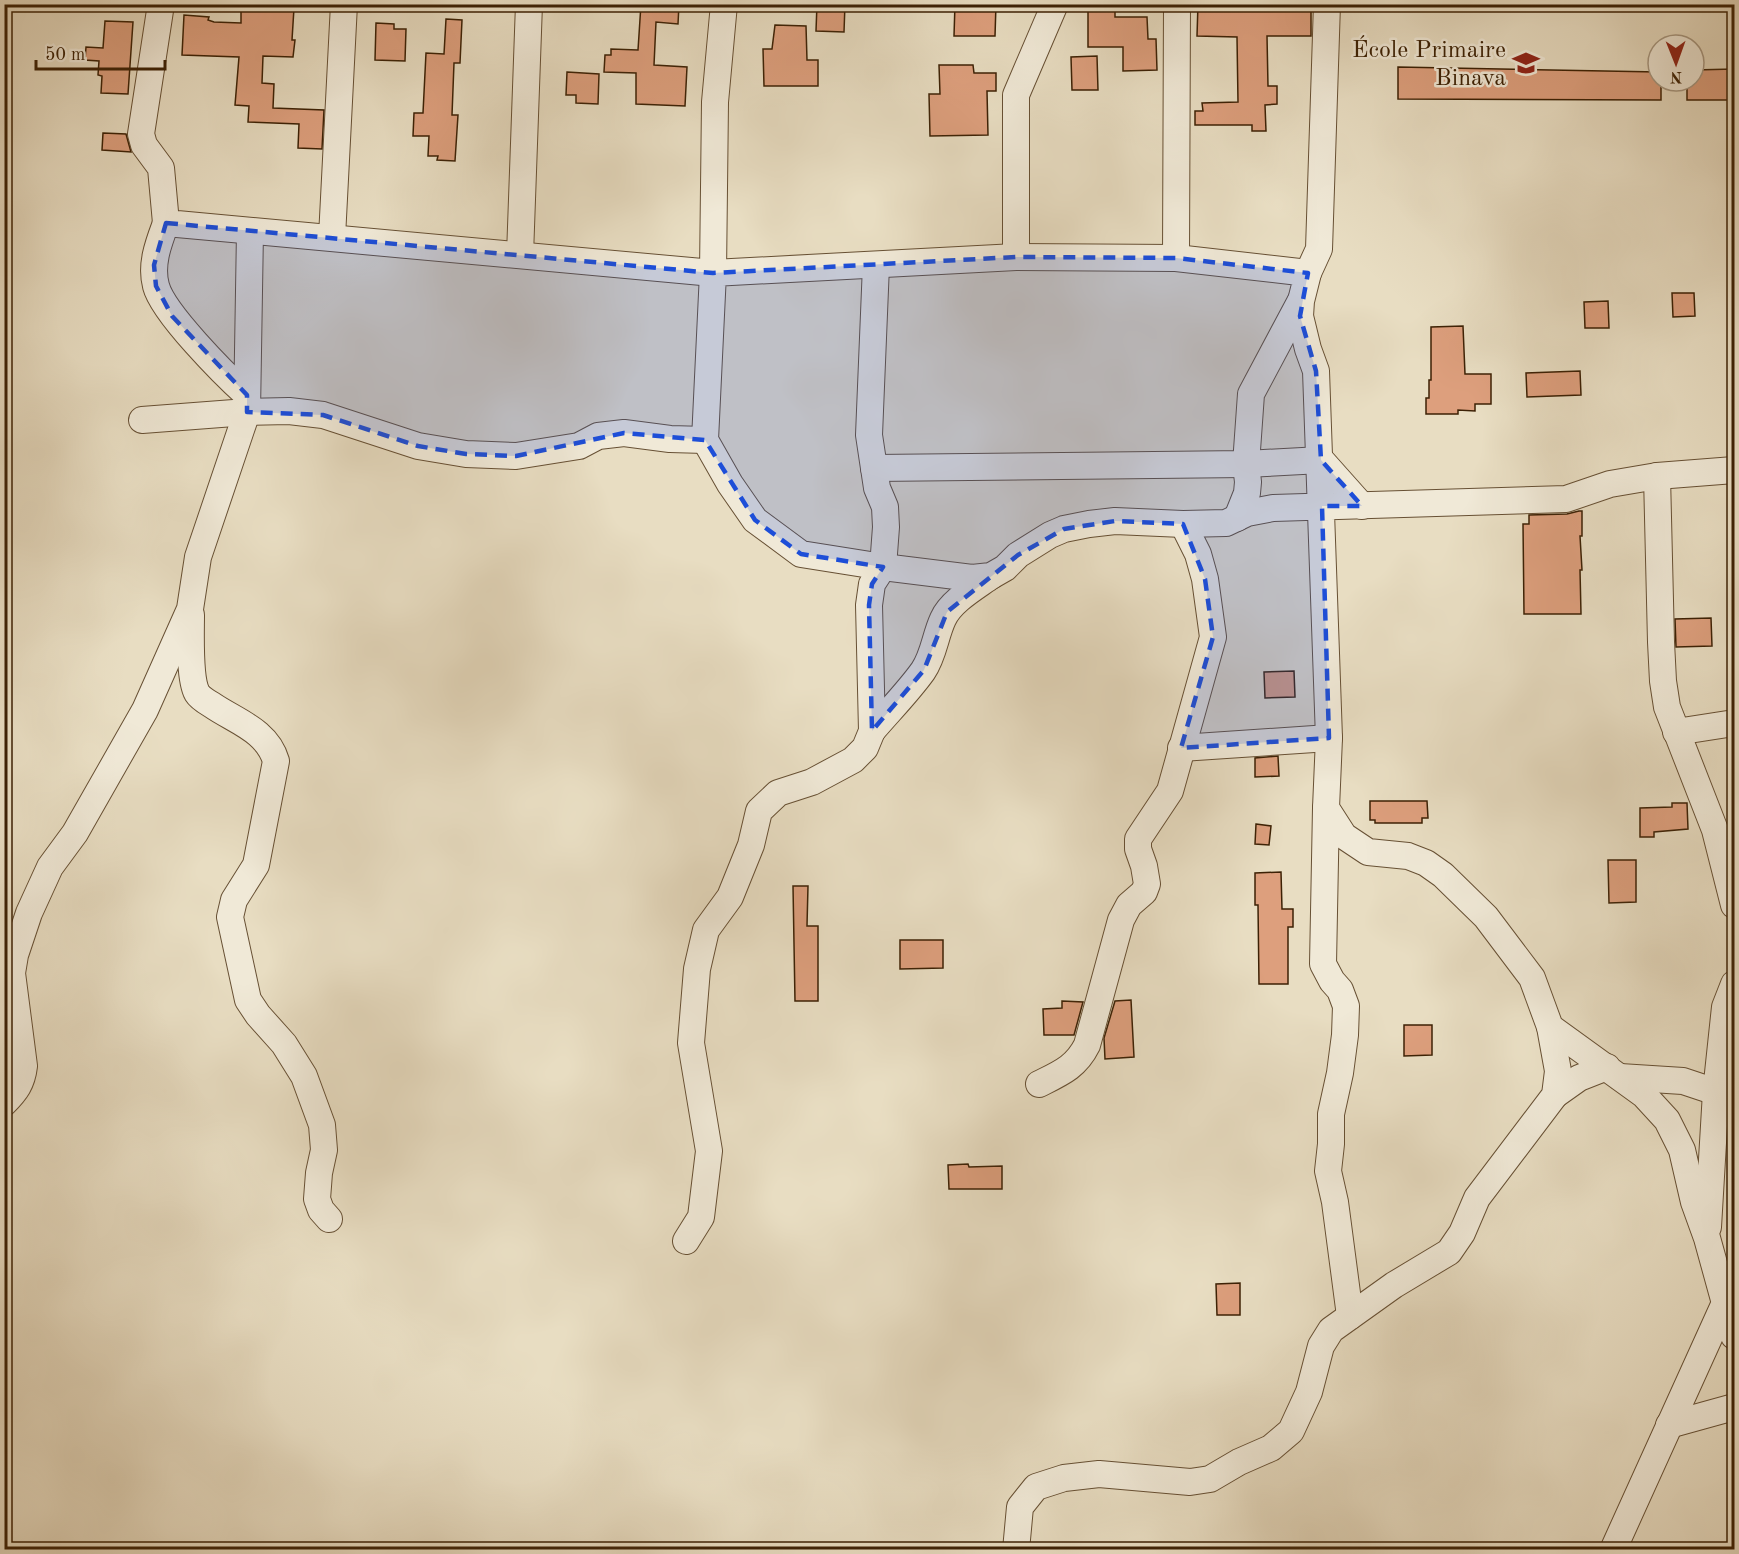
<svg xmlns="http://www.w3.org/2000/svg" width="1739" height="1554" viewBox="0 0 1739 1554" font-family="'Old Standard TT',serif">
<rect width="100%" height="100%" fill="#e8ddc2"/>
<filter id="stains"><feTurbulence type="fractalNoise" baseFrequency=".00333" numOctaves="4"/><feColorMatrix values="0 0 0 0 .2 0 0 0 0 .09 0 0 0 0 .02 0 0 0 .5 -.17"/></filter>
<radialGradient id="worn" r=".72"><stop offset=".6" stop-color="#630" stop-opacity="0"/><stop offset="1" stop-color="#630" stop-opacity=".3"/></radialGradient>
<g fill="#dd9f7d" stroke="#3c2105" stroke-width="1.5">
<polygon points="241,4 294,8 292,40 295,40 293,57 263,56 262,83 274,84 273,108 324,110 322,149 298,148 299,124 248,122 249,106 235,105 239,57 182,55 184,15 209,17 208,20 214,22 241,23"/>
<polygon points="641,4 679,4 678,24 656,22 654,65 687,67 685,106 636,104 636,73 604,72 605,55 611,55 611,49 638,50"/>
<polygon points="817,4 845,4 844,32 816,31"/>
<polygon points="955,4 996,4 995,36 954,36"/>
<polygon points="1088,4 1115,4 1115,17 1147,17 1148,39 1156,39 1157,70 1123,71 1123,47 1088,47"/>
<polygon points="1198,4 1311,4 1311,36 1267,36 1268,86 1277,86 1277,104 1265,105 1266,131 1252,131 1252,125 1195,125 1195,111 1203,111 1202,103 1238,102 1237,37 1197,36"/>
<polygon points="446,19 462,20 460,63 454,63 452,115 458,115 455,161 437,160 438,156 428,156 429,136 413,136 414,113 423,113 426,53 444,54"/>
<polygon points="105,21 133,22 128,94 101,93 102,76 98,75 99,61 85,60 86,47 103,48"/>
<polygon points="376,23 394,24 394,29 406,29 405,61 375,60"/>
<polygon points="775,25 806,26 807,60 818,60 818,86 764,86 763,49 772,49"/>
<polygon points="1097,56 1098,90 1072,90 1071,57"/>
<polygon points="939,65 973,65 974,73 996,73 996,91 987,91 988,135 930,136 929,94 940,94"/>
<polygon points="1398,67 1658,72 1658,81 1661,81 1661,100 1398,99"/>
<polygon points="1734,69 1734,100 1687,100 1687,81 1694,81 1694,70"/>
<polygon points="567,72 599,74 598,104 576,103 576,95 566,95"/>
<polygon points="103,133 126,134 131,152 102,150"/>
<polygon points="1672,293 1694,293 1695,316 1673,317"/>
<polygon points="1608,301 1609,328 1585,328 1584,302"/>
<polygon points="1463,326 1465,374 1491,374 1491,404 1475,404 1475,411 1458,410 1458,414 1426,414 1426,398 1429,398 1429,380 1431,380 1431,327"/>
<polygon points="1580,371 1581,395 1527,397 1526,373"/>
<polygon points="1579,511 1582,511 1582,536 1580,536 1582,570 1580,570 1581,614 1524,614 1523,524 1529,524 1529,515 1567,514"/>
<polygon points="1711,618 1712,646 1676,647 1675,619"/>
<polygon points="1294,671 1295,697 1265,698 1264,672"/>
<polygon points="1278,756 1279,776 1255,777 1255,758"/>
<polygon points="1370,801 1427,801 1428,818 1422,818 1422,823 1375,823 1375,820 1370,820"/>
<polygon points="1672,803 1687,803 1688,829 1654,832 1654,837 1640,837 1640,808 1672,807"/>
<polygon points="1256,824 1271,826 1269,845 1255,844"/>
<polygon points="1608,860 1636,860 1636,902 1609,903"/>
<polygon points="1281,872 1282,909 1293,909 1293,927 1288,927 1288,984 1259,984 1258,905 1255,905 1255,873"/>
<polygon points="793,886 808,886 807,926 818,926 818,1001 795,1001"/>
<polygon points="900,940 943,940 943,968 900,969"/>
<polygon points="1131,1000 1134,1057 1105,1059 1104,1038 1115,1001"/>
<polygon points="1062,1001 1083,1002 1074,1035 1044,1035 1043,1009 1062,1008"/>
<polygon points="1404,1025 1432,1025 1432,1055 1404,1056"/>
<polygon points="968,1164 969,1167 1002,1166 1002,1189 949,1189 948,1165"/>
<polygon points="1240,1283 1240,1315 1217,1315 1216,1284"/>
</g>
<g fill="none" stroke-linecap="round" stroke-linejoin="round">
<defs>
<g id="minor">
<polyline points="161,4 141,134 144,145 161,168 166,223 713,273 715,102 724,4"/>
<path d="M 166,223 C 159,242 150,264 156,286 C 163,313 225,375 247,395"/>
<polyline points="332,237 344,4"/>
<polyline points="520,255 529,4"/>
<polyline points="1016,257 1016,95 1055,4"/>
<polyline points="1176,258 1177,4"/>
<polyline points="1308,273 1319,249 1327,4"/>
<polyline points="142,420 247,412 289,411 323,415 418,446 466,454 516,456 579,446 598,436 624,433 670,439 705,440"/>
<polyline points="874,468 1246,464 1321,460 1362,506"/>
<polyline points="1734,470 1657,476 1610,484 1566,499 1273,508 1247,513 1226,523 1183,524 1115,521 1089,524 1064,529 1050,535 1018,555 1005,568 991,576 972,578 883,567 801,554 755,520 730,484 705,440 713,273 1016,257 1176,258 1308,273 1301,301 1300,316 1308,349 1316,371 1329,738 1326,808 1344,836 1368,852 1408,856 1426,863 1443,875 1486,917 1532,978 1550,1027 1644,1095 1667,1120 1682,1150 1694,1202 1707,1238 1734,1336"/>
<polyline points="1657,476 1661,642 1663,681 1667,707 1715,830 1734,905"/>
<polyline points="1237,518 1247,493 1248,482 1246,464 1251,394 1300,302"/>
<path d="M 191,615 C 191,634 189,678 197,693 C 200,698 207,702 212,705 C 235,721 267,730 276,761 L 256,865 L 234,900 L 230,917 L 248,1000 L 258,1015 L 284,1044 L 304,1076 L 322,1125 L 324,1150 L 319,1173 L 317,1199 L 321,1210 L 329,1219"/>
<path d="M 872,731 C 889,711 908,692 923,671 C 934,655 935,636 943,619 C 951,601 976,587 991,576"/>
<polyline points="1676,732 1734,723"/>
<polyline points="1181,748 1329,738"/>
<polyline points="1326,808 1323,964 1332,981 1340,990 1346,1006 1345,1035 1340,1073 1331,1114 1331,1144 1328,1171 1335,1202 1350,1316"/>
<polyline points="1620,1077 1683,1081 1716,1092"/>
<path d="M 1039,1084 C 1061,1073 1076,1067 1087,1045 L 1121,920 L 1129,905 L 1144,892 L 1147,884 L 1144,866 L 1138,849 L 1138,839 L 1170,791 L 1213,637 L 1205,579 L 1198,554 L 1183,524"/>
<polyline points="1555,1095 1579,1078 1607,1067"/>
<path d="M 4,1103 C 16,1091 22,1083 24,1066 L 12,973 L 15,955 L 29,913 L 50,867 L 75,833 L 145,710 L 190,609 L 198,557 L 247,412 L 250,231"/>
<polyline points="1708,1227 1716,1092 1725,1007 1734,984"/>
<polyline points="686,1241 701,1217 709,1151 691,1043 697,969 706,930 730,897 751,845 759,811 778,793 812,782 853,760 865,748 872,731 869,605 872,584 883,567 886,527 885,507 877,488 869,435 876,265"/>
<polyline points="1669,1425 1734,1407"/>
<polyline points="1016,1550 1020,1507 1036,1487 1064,1478 1099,1474 1190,1482 1210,1479 1239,1462 1271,1448 1291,1431 1309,1392 1321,1346 1331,1330 1394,1285 1449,1252 1462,1233 1477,1198 1555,1095 1558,1071 1550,1027"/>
<polyline points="1613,1550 1728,1296"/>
</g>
</defs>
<use href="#minor" stroke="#675034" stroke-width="28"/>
<use href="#minor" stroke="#f0e9d7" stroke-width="26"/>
</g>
<path fill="#1d4ed8" fill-opacity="0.2" stroke="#1d4ed8" stroke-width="4.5" stroke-dasharray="12 8" stroke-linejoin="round" d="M 166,223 L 713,273 L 1016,257 L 1176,258 L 1308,273 L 1300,316 L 1316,371 L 1321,460 L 1362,506 L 1322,506 L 1329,738 L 1181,748 L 1213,637 L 1205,579 L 1183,524 L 1115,521 L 1064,529 L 1018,555 L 947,612 L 924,670 L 872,731 L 869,605 L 872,584 L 883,567 L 801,554 L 755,520 L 705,440 L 624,433 L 516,456 L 466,454 L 418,446 L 323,415 L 247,412 L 247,395 L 172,316 L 156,286 L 154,265 Z"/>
<defs>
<symbol id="school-bare" viewBox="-9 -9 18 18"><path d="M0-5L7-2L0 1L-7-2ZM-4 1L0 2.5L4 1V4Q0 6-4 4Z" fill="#8f2418" stroke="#f0e9d7" stroke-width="2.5" paint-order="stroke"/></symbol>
</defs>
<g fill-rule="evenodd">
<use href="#school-bare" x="1507" y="44" width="38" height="38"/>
</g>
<g text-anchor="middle" stroke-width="5" stroke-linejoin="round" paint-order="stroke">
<g font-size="24" fill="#3c2105" stroke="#f0e9d7" text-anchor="end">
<text x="1506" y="57">École Primaire<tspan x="1506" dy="28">Binava</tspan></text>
</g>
</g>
<rect width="1739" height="1554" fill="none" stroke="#e8ddc2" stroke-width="24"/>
<rect x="6" y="6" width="1727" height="1542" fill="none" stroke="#3c2105" stroke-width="3"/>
<rect x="12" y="12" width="1715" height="1530" fill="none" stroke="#3c2105" stroke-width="1.5"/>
<g transform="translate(1676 63) rotate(179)"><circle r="28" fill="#f0e9d7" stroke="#a89983" stroke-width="1.5"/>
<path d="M0-4.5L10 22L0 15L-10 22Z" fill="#8f2418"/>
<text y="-9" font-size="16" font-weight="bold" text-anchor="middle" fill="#3c2105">N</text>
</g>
<path d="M36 60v9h129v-9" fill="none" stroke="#3c2105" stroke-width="3"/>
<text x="45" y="60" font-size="18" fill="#3c2105" stroke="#f0e9d7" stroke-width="4.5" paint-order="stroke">50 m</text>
<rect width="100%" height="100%" filter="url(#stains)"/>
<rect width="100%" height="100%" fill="url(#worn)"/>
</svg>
